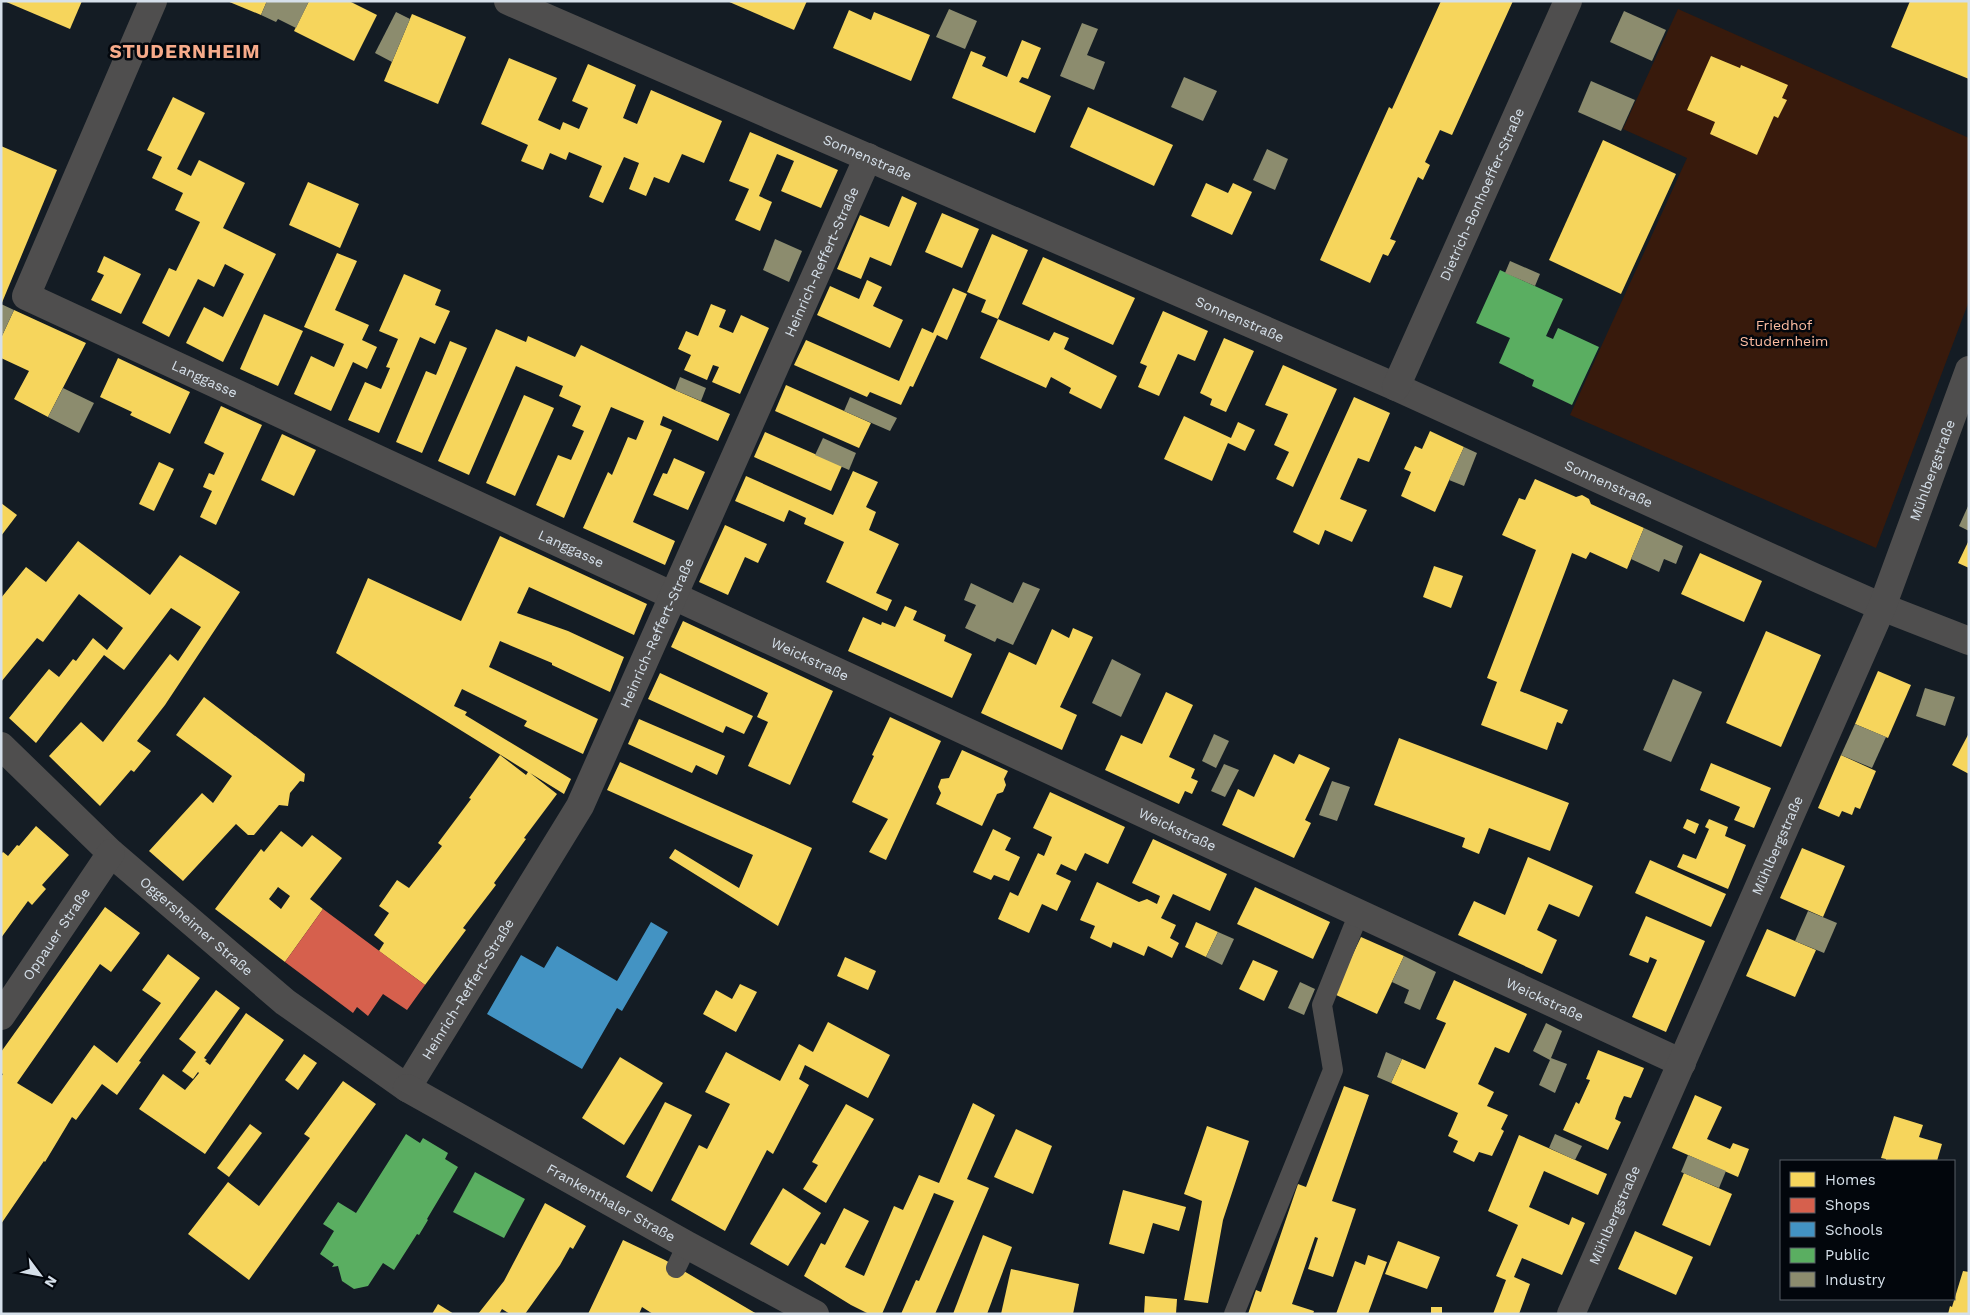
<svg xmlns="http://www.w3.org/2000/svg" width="1970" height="1315" viewBox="0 0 1970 1315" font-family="'Work Sans',sans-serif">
<rect width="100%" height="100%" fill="#141c24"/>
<polygon fill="#381a0c" points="1678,9 1969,138 1969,301 1876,548 1570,415 1687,158 1623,129"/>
<g fill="#f6d55c" fill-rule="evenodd">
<polygon points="4,1 82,1 70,29"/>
<polygon points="227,1 267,1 261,15"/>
<polygon points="309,1 349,1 377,15 354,61 294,31"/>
<polygon points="727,1 807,1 794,30"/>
<polygon points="1441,1 1513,1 1452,135 1440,130 1425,162 1430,165 1423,180 1418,177 1390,239 1396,241 1388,256 1383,254 1370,283 1320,260 1389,107 1392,109"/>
<polygon points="1910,1 1969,1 1969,79 1891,47"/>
<polygon points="849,10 871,20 874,12 930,35 911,81 833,48"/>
<polygon points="412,14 466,37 438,104 384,81"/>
<polygon points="1022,40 1041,48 1028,79 1022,77 1019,82 1051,96 1035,133 952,98 971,51 986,57 982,66 1007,77"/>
<polygon points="1711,56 1740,68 1741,65 1788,85 1782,98 1787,100 1778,118 1774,116 1757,155 1710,134 1715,122 1687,110"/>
<polygon points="509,58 557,78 538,120 560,130 563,122 579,129 588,108 572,101 588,64 636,85 623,118 637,124 651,90 722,121 704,163 682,154 669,183 654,177 646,196 629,189 639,163 624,157 603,203 589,197 602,166 569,152 566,160 550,153 543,170 521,161 528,145 481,124"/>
<polygon points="173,97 205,113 177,169 191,176 199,160 245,183 223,228 276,254 223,362 186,343 204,307 223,317 244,274 225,264 214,287 198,279 169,337 142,323 169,268 176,271 200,222 175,210 183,193 152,178 162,157 147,150"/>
<polygon points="1088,107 1173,145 1154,186 1070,147"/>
<polygon points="750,132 838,170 821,208 781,191 794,161 777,154 759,196 772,202 760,231 735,220 749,189 729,181"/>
<polygon points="1603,140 1676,174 1621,294 1549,260"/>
<polygon points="1,146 57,170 1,305"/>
<polygon points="308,182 359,204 340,248 289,225"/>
<polygon points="1206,183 1228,193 1233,183 1252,192 1232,235 1191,216"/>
<polygon points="902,196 917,203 891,266 870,257 861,279 837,269 860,215 889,227"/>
<polygon points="942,213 979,229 962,268 925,252"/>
<polygon points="992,234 1028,250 998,319 981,312 986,300 967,292"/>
<polygon points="337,253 357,261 335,310 369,325 362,340 377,347 367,369 353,362 331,411 294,394 311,356 334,367 344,344 304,327"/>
<polygon points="104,256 141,274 121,314 91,300 104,275 97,272"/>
<polygon points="1043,257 1135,298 1113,345 1022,304"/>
<polygon points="404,274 441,290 435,305 450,311 435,344 420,337 379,433 348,420 365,382 381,389 390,368 386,367 398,339 379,331"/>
<polygon points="867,280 882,287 873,306 903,320 890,348 817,315 830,286 859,299"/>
<polygon points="953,288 967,294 947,340 937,335 913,387 910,386 901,405 870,392 867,397 794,365 806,340 899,381 922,328 933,333"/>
<polygon points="711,304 726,310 719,327 733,333 741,315 769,328 740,394 712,382 719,367 713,365 707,380 684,370 691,355 678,349 686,331 698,336"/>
<polygon points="14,310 86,343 48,417 14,399 29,371 1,358 1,338"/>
<polygon points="1163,311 1208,331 1195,361 1178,354 1159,396 1138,387 1147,366 1140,363"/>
<polygon points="264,314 303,331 278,386 240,369"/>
<polygon points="998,319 1049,341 1054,332 1069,338 1064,349 1117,376 1101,409 1069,393 1071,388 1051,377 1046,388 980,358"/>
<polygon points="496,329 526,342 528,336 575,357 581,345 675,390 730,414 718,441 663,416 660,425 672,430 633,522 675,541 665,565 583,528 608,472 612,475 628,437 636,440 644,421 611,407 564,518 536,505 558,455 571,460 584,431 572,426 581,406 559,396 563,386 516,366 469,475 438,461"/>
<polygon points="1224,338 1254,351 1226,412 1210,405 1212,399 1200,393"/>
<polygon points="450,341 467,348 422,453 396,442 426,371 436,375"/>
<polygon points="118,358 190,392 170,434 130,415 132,412 100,397"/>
<polygon points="1283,365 1337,389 1293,487 1276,479 1289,452 1274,445 1288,414 1265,405"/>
<polygon points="786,385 871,423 859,448 775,411"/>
<polygon points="524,395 554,408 515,496 486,483"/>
<polygon points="1354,397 1390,413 1369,462 1358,458 1340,499 1367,510 1352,542 1325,530 1319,545 1293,532"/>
<polygon points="221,406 262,425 216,525 200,517 212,491 203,487 209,473 214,475 224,453 204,443"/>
<polygon points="1184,416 1231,438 1238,422 1255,430 1245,451 1228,443 1212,481 1164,459"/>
<polygon points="1430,431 1464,447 1435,512 1401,496 1411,472 1404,469 1415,446 1422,449"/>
<polygon points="765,432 842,466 831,491 754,457"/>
<polygon points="282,434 316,450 294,496 261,480"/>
<polygon points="674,458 705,472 688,510 653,495 663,473 667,474"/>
<polygon points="159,462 174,469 154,511 139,504"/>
<polygon points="853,471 878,482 866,507 876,512 869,530 899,544 876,593 892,600 887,611 826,582 844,542 804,524 806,518 789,510 784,522 735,501 746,476 833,515"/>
<polygon points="1535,479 1576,497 1582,495 1589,499 1591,504 1644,528 1627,569 1590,552 1586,559 1572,553 1568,564 1520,691 1568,710 1562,724 1557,722 1547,750 1481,725 1497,682 1487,678 1536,550 1502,535 1519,498 1525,500"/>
<polygon points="1,503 17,515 1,536"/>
<polygon points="725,525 767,544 758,563 745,557 728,595 699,582"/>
<polygon points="500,536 647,604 634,635 529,587 517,613 568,631 624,657 610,692 552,665 552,663 500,641 489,667 598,719 583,754 524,726 527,721 462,689 454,706 467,712 465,715 571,779 564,794 530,773 557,794 524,838 526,839 494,883 496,885 463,928 466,930 425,985 379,951 384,943 374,935 389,913 379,906 397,880 409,888 442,846 438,843 471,799 469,798 500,755 526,775 528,772 336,653 368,578 461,621"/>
<polygon points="1969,540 1969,568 1958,563"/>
<polygon points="78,541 150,595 180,555 240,592 165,705 137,741 151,751 134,772 131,770 100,806 49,756 81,722 103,742 170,654 178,661 201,627 171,608 124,670 104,655 36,743 9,718 49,669 59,677 73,659 76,661 93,638 107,650 123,628 79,594 43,642 37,638 1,682 1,598 26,567 46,582"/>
<polygon points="1700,553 1762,581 1744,622 1681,594"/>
<polygon points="1434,566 1463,576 1451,608 1423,597"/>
<polygon points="905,606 917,611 913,620 946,635 944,641 972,654 952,698 848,651 863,617 881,625 882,622 895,627"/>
<polygon points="683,621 833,691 790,785 748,766 768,722 757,717 768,693 671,647"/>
<polygon points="1073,628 1093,637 1060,707 1077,715 1062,750 981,713 1009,652 1036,665 1052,629 1069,638"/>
<polygon points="1766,631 1821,655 1781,747 1726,723"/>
<polygon points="1878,671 1911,685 1888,738 1855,724"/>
<polygon points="660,673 753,716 744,734 726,726 723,733 648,699"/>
<polygon points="1166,692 1193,705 1169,757 1195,769 1191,778 1198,781 1192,794 1185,791 1179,804 1105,770 1121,735 1142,744"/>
<polygon points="204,697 305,774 304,782 300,781 290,793 288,806 279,805 254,835 248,835 236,824 183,881 149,851 202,793 213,803 232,776 176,735"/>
<polygon points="890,717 941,741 886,860 869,852 888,819 852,802 874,756 872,755"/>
<polygon points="639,719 725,756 717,775 696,765 692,773 628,744"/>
<polygon points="1969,733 1969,774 1952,765"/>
<polygon points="1399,738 1569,803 1550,851 1489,828 1479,854 1462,847 1465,838 1374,805"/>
<polygon points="962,750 1008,771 1004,779 1006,785 1003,792 997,794 982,826 936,804 941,793 938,787 941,779 949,778"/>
<polygon points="1274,754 1294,764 1299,754 1330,768 1305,820 1311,823 1294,858 1222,825 1238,789 1254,797"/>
<polygon points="1841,755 1876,771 1860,809 1855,807 1852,815 1842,811 1839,817 1818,808"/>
<polygon points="620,762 812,848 778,926 669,858 675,849 739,888 753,855 607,790"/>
<polygon points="1711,763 1771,788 1754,828 1734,820 1740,807 1700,790"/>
<polygon points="1050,792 1125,827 1108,864 1085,853 1076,871 1061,864 1056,874 1071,881 1057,911 1042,904 1029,933 998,919 1010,892 1018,896 1038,853 1044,856 1052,837 1033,828"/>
<polygon points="1687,819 1699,824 1695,834 1683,828"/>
<polygon points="1709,819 1728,827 1725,836 1746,845 1728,889 1677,867 1683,854 1696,859 1709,829 1705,827"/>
<polygon points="36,826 69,855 42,885 46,889 32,905 28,901 1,938 1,854 3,852 8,856 17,845 19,846"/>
<polygon points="993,829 1011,838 1005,850 1020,857 1009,881 994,875 991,880 973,872"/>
<path d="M 281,831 L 302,847 L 312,835 L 342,858 L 310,899 L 323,909 L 285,962 L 215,909 L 261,849 L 264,852 ZM 278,887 L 290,896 L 281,909 L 269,899 Z"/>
<polygon points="1153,839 1227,874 1210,911 1173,894 1161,918 1176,925 1170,938 1179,943 1172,958 1148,946 1144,956 1113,942 1111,948 1090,938 1095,926 1080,920 1097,882 1139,902 1147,899 1157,904 1160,896 1132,883"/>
<polygon points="1802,848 1845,866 1823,917 1780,898"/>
<polygon points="1528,857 1593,886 1579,917 1549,904 1537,930 1557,940 1542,974 1458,935 1474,901 1505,915"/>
<polygon points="1650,860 1726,894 1711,927 1635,893"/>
<polygon points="1255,887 1330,922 1313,959 1237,924"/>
<polygon points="105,907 140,933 111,972 100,964 17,1083 52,1104 94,1045 117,1063 161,1003 142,990 168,954 200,978 139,1061 141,1062 117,1095 102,1084 76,1120 72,1117 45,1162 44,1161 1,1224 1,1077 3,1074 1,1073 1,1052"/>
<polygon points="1646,916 1705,941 1666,1032 1632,1017 1657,960 1650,957 1648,963 1629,955"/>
<polygon points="1196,922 1218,932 1206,957 1185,947"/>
<polygon points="1767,929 1816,950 1795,997 1746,976"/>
<polygon points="1361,937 1404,956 1377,1014 1334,994"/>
<polygon points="845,957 876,971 868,990 837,976"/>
<polygon points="1253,960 1278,971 1264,1001 1239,989"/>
<polygon points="1454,980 1527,1014 1509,1053 1495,1047 1478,1084 1494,1092 1487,1106 1508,1115 1501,1129 1504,1131 1492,1156 1479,1152 1474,1162 1453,1152 1458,1141 1448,1136 1458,1113 1391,1083 1402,1059 1425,1069 1446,1023 1436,1019"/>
<polygon points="740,984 757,992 736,1032 703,1014 716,990 732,999"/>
<polygon points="216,990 240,1008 204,1058 207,1060 205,1061 210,1065 246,1013 284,1040 205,1154 139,1109 163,1074 185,1090 199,1073 198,1072 193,1079 182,1071 196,1052 179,1039"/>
<polygon points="828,1022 890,1055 868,1098 805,1065 799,1079 809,1085 773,1154 767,1150 725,1231 671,1200 699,1145 707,1149 730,1104 705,1092 726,1052 780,1081 799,1044 813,1052"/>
<polygon points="1598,1050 1644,1068 1631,1098 1624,1096 1619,1107 1615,1119 1621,1122 1608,1150 1563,1130 1576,1102 1579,1104 1590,1080 1586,1079"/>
<polygon points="304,1054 317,1063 298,1090 285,1080"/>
<polygon points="620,1057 663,1083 624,1145 582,1118"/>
<polygon points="343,1081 376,1104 249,1280 188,1234 228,1182 259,1206 310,1138 304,1134"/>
<polygon points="1344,1086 1369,1095 1332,1201 1356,1209 1333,1277 1308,1269 1318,1238 1315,1237 1292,1304 1314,1311 1313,1314 1248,1314 1256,1290 1261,1292 1298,1184 1306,1187"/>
<polygon points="1695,1095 1722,1107 1707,1139 1730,1149 1733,1143 1749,1149 1738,1177 1672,1148"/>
<polygon points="665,1102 692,1115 652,1192 626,1177"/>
<polygon points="973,1103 995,1115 967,1179 989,1188 935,1314 901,1314 916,1280 919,1281 954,1201 934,1193 882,1314 869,1314 851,1305 804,1276 821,1243 825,1245 844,1208 869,1221 845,1267 864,1276 894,1206 903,1210 919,1175 939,1183"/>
<polygon points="846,1104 874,1119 826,1203 803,1189 818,1165 812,1162"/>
<polygon points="1894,1116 1923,1125 1919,1137 1942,1144 1937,1161 1886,1161 1886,1159 1881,1158"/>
<polygon points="250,1124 262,1133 229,1177 217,1168"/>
<polygon points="1207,1126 1249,1141 1223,1220 1208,1303 1184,1300 1202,1201 1184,1194"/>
<polygon points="1016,1129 1052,1146 1033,1194 994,1177"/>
<polygon points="1519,1135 1607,1174 1598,1195 1544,1171 1529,1207 1569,1225 1572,1217 1585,1223 1562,1275 1522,1258 1514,1277 1530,1284 1519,1314 1493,1314 1506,1280 1496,1276 1518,1225 1488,1211"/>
<polygon points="1684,1173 1732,1194 1710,1246 1662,1225"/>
<polygon points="783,1188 821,1213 788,1266 750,1244"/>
<polygon points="1123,1190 1186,1207 1179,1231 1153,1223 1144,1254 1109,1244"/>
<polygon points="545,1203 586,1226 573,1249 570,1247 560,1265 525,1314 510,1314 502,1309 499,1314 478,1314 504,1281"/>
<polygon points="1635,1231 1693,1257 1676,1295 1618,1269"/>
<polygon points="983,1235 1012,1247 987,1314 953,1314"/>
<polygon points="623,1240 665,1260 757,1314 653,1314 642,1307 639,1314 588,1314"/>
<polygon points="1398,1241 1440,1257 1427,1289 1385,1274"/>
<polygon points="1368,1255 1387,1262 1368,1314 1336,1314 1355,1261 1365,1265"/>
<polygon points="1011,1269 1079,1284 1073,1314 1001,1314"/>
<polygon points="1963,1271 1969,1272 1969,1314 1948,1314 1950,1306 1952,1307"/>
<polygon points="1145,1296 1177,1299 1176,1314 1144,1314"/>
<polygon points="438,1304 454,1314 432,1314"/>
<rect x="1431" y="1307" width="11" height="7"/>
</g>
<polygon fill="#d6604d" points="323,909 425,985 407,1010 383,994 368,1016 357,1007 353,1013 285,962"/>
<polygon fill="#4393c3" points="651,922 668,932 622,1011 617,1008 582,1069 487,1014 521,955 544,968 557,946 617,981"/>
<g fill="#5aae61">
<polygon points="1500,270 1563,299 1546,336 1553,339 1558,328 1599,347 1572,405 1532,386 1534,380 1499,363 1510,338 1476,323"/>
<polygon points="406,1134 420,1143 423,1138 448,1153 445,1159 458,1167 427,1219 428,1220 419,1235 417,1234 394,1270 383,1263 368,1286 354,1289 342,1281 338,1266 332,1267 334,1264 320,1254 334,1231 323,1224 338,1202 356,1213"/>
<polygon points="475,1172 525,1199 504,1238 453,1212"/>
</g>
<g fill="#8c8c6e">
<polygon points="267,1 309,1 296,28 278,19 276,22 261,15"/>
<polygon points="949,9 977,21 965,49 936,37"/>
<polygon points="1624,11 1666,30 1652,61 1610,42"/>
<polygon points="396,12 410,19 392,62 375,53"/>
<polygon points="1082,23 1098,29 1087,55 1105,62 1094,90 1060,76"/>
<polygon points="1184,77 1217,91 1203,121 1171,107"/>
<polygon points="1591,81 1635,100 1621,131 1578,112"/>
<polygon points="1267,149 1288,159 1275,190 1253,180"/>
<polygon points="775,239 802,251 789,282 763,270"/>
<polygon points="1510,261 1540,274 1535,286 1505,273"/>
<polygon points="1,304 14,310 1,338"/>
<polygon points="680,377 706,388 701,401 675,390"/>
<polygon points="63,388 94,403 79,433 48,417"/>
<polygon points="850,397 897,418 890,431 844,411"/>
<polygon points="823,438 856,453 849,470 815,455"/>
<polygon points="1464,447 1477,453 1464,486 1449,480"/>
<polygon points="1969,504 1969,531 1959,526"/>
<polygon points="1644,528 1683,546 1676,564 1664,559 1659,572 1631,559"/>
<polygon points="1023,582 1040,589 1013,645 997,638 995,642 965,628 976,605 964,600 971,583 1013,603"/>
<polygon points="1112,659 1141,674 1121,717 1092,703"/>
<polygon points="1673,679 1702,692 1671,762 1643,750"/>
<polygon points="1925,688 1955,697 1945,726 1916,716"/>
<polygon points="1855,724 1886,737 1872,768 1841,755"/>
<polygon points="1214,734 1229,741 1216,768 1202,761"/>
<polygon points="1224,764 1239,770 1225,797 1211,791"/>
<polygon points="1332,781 1350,787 1337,821 1319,815"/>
<polygon points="1808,911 1837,923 1824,953 1795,941"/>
<polygon points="1218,932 1234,939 1222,965 1206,957"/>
<polygon points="1404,956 1436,972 1420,1010 1404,1003 1409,990 1392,982"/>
<polygon points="1300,982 1315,989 1304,1015 1288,1008"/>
<polygon points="1546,1023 1562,1031 1551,1058 1567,1064 1555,1093 1539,1085 1550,1060 1533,1051"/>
<polygon points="1386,1052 1402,1059 1391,1083 1377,1077"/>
<polygon points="1555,1134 1582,1146 1575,1160 1549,1148"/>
<polygon points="1688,1155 1726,1171 1719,1188 1681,1172"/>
</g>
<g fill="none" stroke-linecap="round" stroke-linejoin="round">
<g stroke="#4f4e4e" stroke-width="20">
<polyline points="676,1268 687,1245"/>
<polyline points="1234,1314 1333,1070 1322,1005 1359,913"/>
</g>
<g stroke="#4f4e4e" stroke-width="28">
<path id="s1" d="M 153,1 L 26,296 L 1682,1063"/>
<path id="s2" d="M 508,1 L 1396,387 L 1814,577 L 1882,607 L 1969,641"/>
<path id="s3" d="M 1396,387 L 1568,1"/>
<path id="s4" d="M 1,746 L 111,853 L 285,1002 L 407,1088 L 580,806 L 868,157"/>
<path id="s5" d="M 1,1016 L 111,853"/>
</g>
<g stroke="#4f4e4e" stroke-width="28">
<path id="s6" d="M 407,1088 L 687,1245 L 815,1314"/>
<path id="s7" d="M 1571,1314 L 1882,607 L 1969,370"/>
</g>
</g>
<g text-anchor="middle" stroke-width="5" stroke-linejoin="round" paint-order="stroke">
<g font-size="14" fill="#d6e0ea" stroke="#02060c">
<text dy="5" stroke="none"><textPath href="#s2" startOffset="392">Sonnenstraße</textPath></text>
<text dy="5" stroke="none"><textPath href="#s3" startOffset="211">Dietrich-Bonhoeffer-Straße</textPath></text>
<text dy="5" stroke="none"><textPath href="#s4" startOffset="1458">Heinrich-Reffert-Straße</textPath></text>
<text dy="5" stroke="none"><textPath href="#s2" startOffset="798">Sonnenstraße</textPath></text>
<text dy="5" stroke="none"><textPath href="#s1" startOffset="518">Langgasse</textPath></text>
<text dy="5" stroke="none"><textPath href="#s7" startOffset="918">Mühlbergstraße</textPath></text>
<text dy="5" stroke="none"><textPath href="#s2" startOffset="1202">Sonnenstraße</textPath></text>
<text dy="5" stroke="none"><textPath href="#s1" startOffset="922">Langgasse</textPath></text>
<text dy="5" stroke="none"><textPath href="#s4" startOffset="1052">Heinrich-Reffert-Straße</textPath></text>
<text dy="5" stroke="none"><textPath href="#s1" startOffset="1185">Weickstraße</textPath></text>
<text dy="5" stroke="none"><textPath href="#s1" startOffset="1590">Weickstraße</textPath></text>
<text dy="5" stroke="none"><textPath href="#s7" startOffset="512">Mühlbergstraße</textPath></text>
<text dy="5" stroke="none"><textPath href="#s4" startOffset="266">Oggersheimer Straße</textPath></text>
<text dy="5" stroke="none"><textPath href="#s5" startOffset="99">Oppauer Straße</textPath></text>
<text dy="5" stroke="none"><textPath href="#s4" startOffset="648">Heinrich-Reffert-Straße</textPath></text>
<text dy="5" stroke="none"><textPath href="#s1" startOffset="1995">Weickstraße</textPath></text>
<text dy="5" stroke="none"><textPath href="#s6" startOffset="234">Frankenthaler Straße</textPath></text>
<text dy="5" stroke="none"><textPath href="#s7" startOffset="108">Mühlbergstraße</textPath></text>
</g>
<g font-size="14" fill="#febda1" stroke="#02060c">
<text x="1784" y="330">Friedhof<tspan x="1784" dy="16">Studernheim</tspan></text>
</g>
<g font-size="19" font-weight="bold" letter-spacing="1" fill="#f6aa8a" stroke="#02060c">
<text x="185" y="58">STUDERNHEIM</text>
</g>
</g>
<rect width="1970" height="1315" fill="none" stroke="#d6e0ea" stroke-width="5"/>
<rect x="1780" y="1160" width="175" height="140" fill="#02060c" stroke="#575d65"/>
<rect x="1790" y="1172" width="25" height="15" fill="#f6d55c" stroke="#575d65"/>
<text x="1825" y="1185" font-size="15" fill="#d6e0ea">Homes</text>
<rect x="1790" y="1198" width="25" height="15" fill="#d6604d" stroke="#575d65"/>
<text x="1825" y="1210" font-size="15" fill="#d6e0ea">Shops</text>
<rect x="1790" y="1222" width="25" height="15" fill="#4393c3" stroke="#575d65"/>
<text x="1825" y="1235" font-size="15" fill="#d6e0ea">Schools</text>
<rect x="1790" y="1248" width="25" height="15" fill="#5aae61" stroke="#575d65"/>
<text x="1825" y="1260" font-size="15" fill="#d6e0ea">Public</text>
<rect x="1790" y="1272" width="25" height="15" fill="#8c8c6e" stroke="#575d65"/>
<text x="1825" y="1285" font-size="15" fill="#d6e0ea">Industry</text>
<g transform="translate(40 1275) rotate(122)" stroke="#02060c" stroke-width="4" paint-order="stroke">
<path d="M0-4L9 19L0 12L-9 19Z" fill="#d6e0ea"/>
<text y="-8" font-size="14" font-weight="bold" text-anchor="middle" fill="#d6e0ea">N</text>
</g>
</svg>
